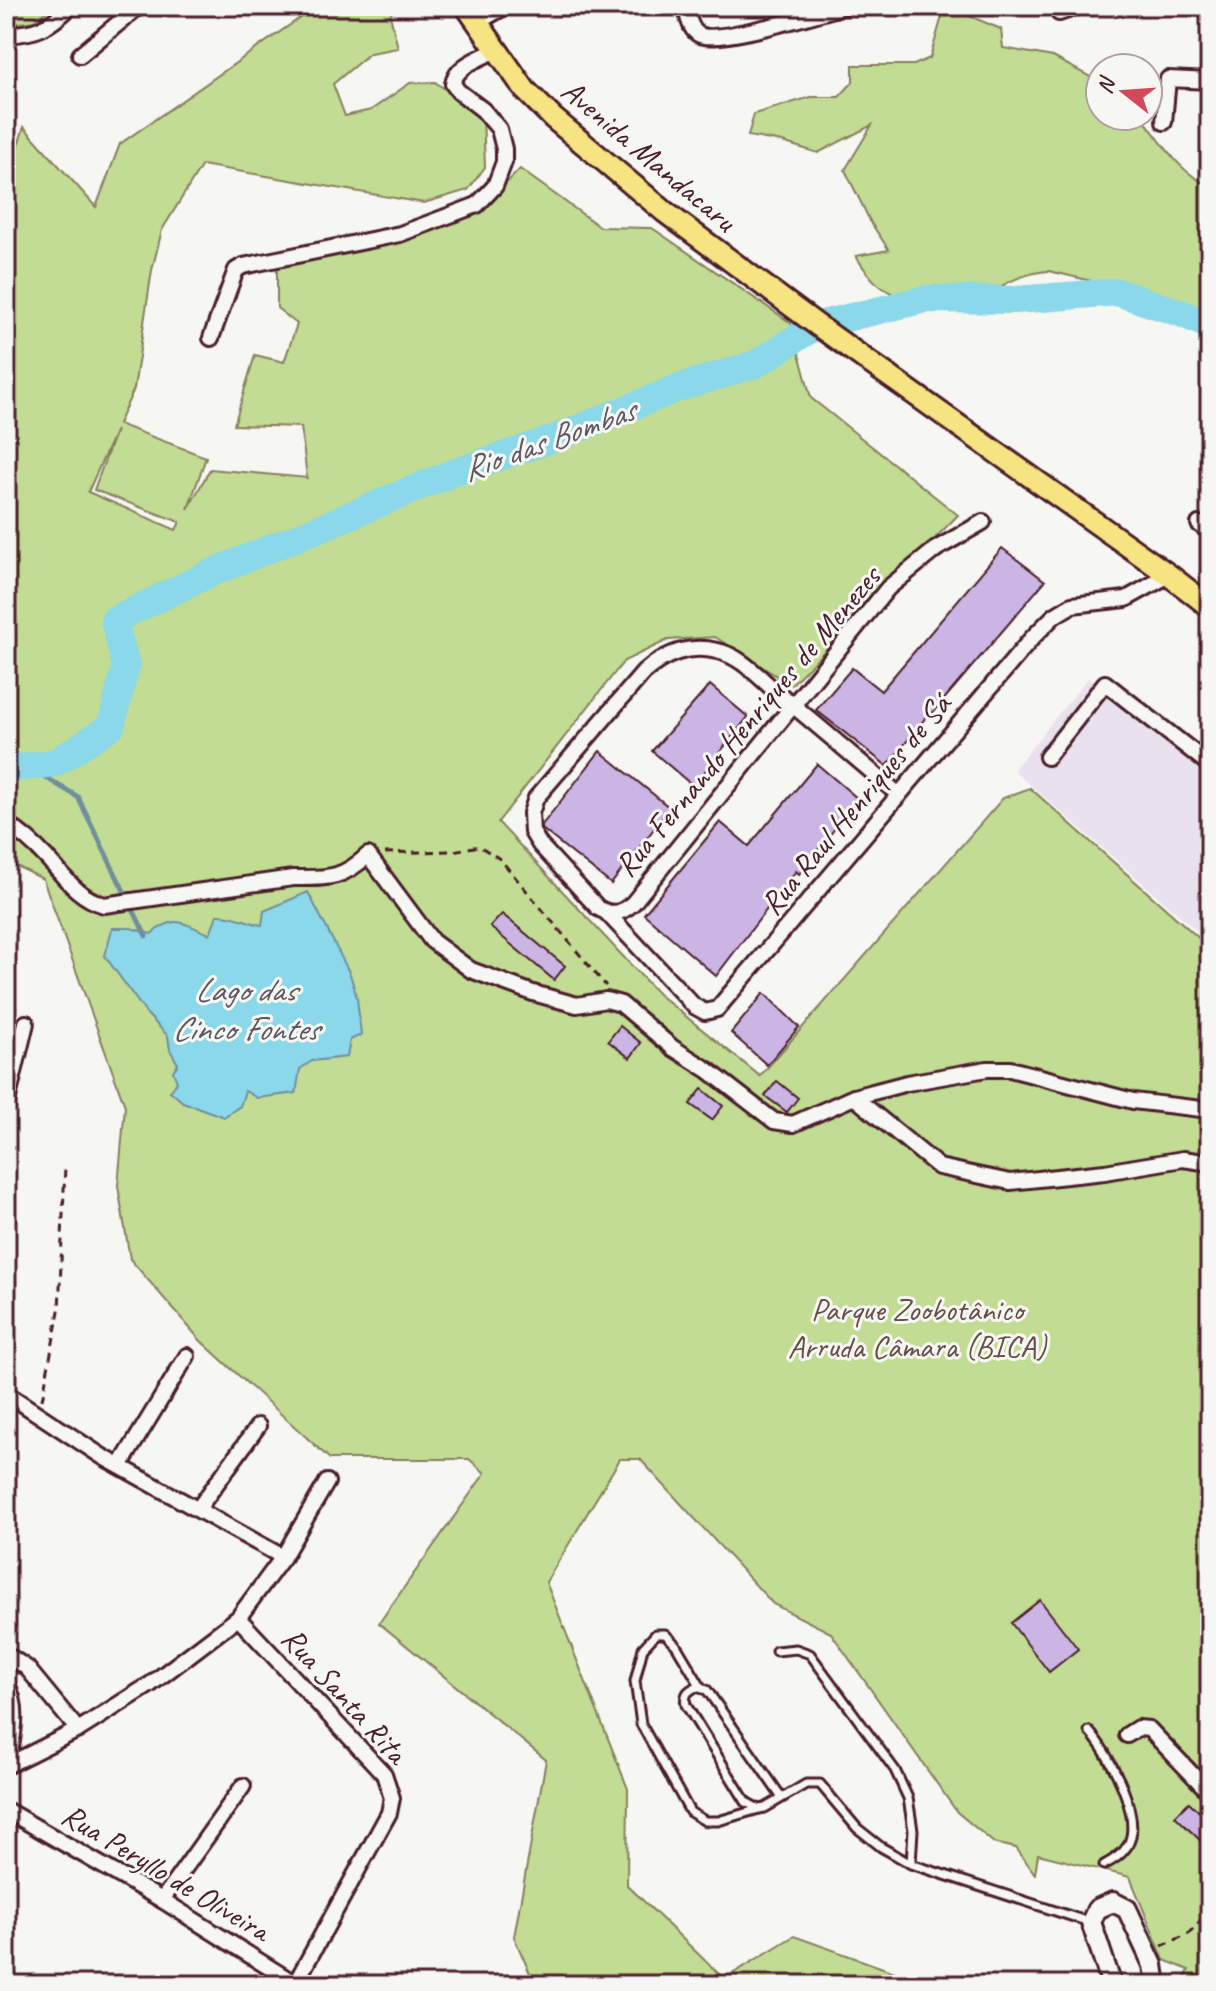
<svg xmlns="http://www.w3.org/2000/svg" width="1216" height="1991" viewBox="0 0 1216 1991" font-family="Caveat,sans-serif">
<rect width="100%" height="100%" fill="#f6f6f2"/>
<filter id="ink" filterUnits="userSpaceOnUse"><feTurbulence type="fractalNoise" baseFrequency=".0125" numOctaves="2"/><feDisplacementMap in="SourceGraphic" scale="16" xChannelSelector="R" yChannelSelector="G"/><feConvolveMatrix kernelMatrix="1 2 1 2 8 2 1 2 1" color-interpolation-filters="sRGB"/></filter>
<g filter="url(#ink)">
<polygon fill="#e9e2ee" points="1088,678 1210,772 1210,942 1013,770"/>
<g fill="#c2dc93" stroke="#867e5f" stroke-width="2" fill-rule="evenodd">
<polygon points="13,6 53,6 35,21 13,24"/>
<path d="M 317,6 L 397,6 L 390,15 L 398,48 L 370,53 L 333,84 L 345,116 L 371,110 L 410,83 L 435,82 L 483,116 L 485,167 L 468,190 L 424,203 L 202,165 L 162,230 L 152,270 L 134,389 L 118,424 L 206,457 L 188,509 L 210,469 L 307,478 L 301,427 L 234,425 L 255,355 L 284,362 L 297,324 L 277,308 L 277,268 L 403,240 L 476,214 L 520,169 L 600,227 L 652,228 L 791,323 L 811,398 L 958,515 L 791,685 L 715,637 L 668,640 L 624,661 L 498,822 L 658,994 L 760,1076 L 1003,798 L 1030,788 L 1210,948 L 1210,1985 L 1182,1985 L 1189,1970 L 1164,1960 L 1130,1877 L 1038,1854 L 1035,1874 L 1016,1848 L 994,1843 L 957,1812 L 831,1633 L 773,1604 L 640,1459 L 620,1459 L 546,1582 L 628,1789 L 627,1885 L 724,1979 L 794,1936 L 897,1973 L 876,1985 L 535,1985 L 514,1937 L 546,1760 L 379,1623 L 485,1473 L 469,1459 L 330,1459 L 201,1341 L 130,1259 L 118,1186 L 125,1106 L 43,879 L 6,861 L 6,182 L 24,127 L 96,207 L 120,144 ZM 116,430 L 94,490 L 180,522 L 176,530 L 88,492 Z"/>
<path d="M 945,6 L 1001,29 L 1003,48 L 1053,57 L 1100,82 L 1100,116 L 1141,116 C 1163,143 1177,171 1210,186 L 1210,312 L 1147,294 L 1049,271 C 991,274 969,331 905,300 C 879,288 871,281 856,256 L 889,250 L 871,223 L 845,170 L 872,125 L 818,153 L 782,142 L 748,136 L 754,114 L 811,97 L 839,97 L 853,82 L 853,65 L 914,65 L 930,58 Z"/>
</g>
<path fill="#8ad8e9" stroke="#708e9d" stroke-width="2" d="M 308,892 L 350,974 L 357,998 L 361,1035 L 350,1040 L 347,1057 L 312,1061 L 300,1069 L 296,1093 L 257,1098 L 245,1091 L 240,1106 L 224,1117 L 183,1102 L 170,1091 L 177,1082 L 173,1071 L 178,1064 L 170,1050 L 168,1036 L 146,1013 L 105,956 L 112,928 L 131,928 L 151,934 C 178,913 182,924 210,934 L 217,915 C 234,914 245,922 262,925 L 264,911 Z"/>
<g fill="none" stroke-linecap="round" stroke-linejoin="round">
<polyline stroke="#708e9d" stroke-width="5" points="27,766 78,797 146,936"/>
<polyline stroke="#8ad8e9" stroke-width="28" points="6,769 55,763 111,726 126,666 114,620 211,573 455,472 553,439 678,388 756,364 817,325 926,299 1016,300 1117,292 1183,314 1210,326"/>
</g>
<g fill="#cbb5e5" stroke="#4a1f2b" stroke-width="2">
<polygon points="1002,548 1045,581 929,717 927,716 887,766 816,710 852,668 881,691"/>
<polygon points="710,685 748,717 693,786 652,751"/>
<polygon points="600,751 670,808 611,884 542,829 542,825"/>
<polygon points="817,764 858,799 799,874 796,871 716,976 644,914 720,822 749,846"/>
<polygon points="502,914 565,966 554,980 490,927"/>
<polygon points="764,993 799,1027 767,1065 731,1033"/>
<polygon points="620,1026 641,1043 630,1058 608,1041"/>
<polygon points="777,1081 798,1098 787,1112 765,1096"/>
<polygon points="702,1089 723,1106 712,1120 690,1104"/>
<polygon points="1040,1600 1078,1649 1049,1672 1011,1623"/>
<polygon points="1189,1802 1210,1822 1210,1838 1204,1844 1175,1816"/>
</g>
<g fill="none" stroke-linecap="round" stroke-linejoin="round">
<defs>
<g id="lane">
<polyline points="776,1651 796,1649 810,1654 895,1770 908,1798 913,1830 911,1864"/>
<polyline points="701,1687 676,1645 665,1634 656,1634 643,1648 635,1681 641,1724 690,1812 705,1821 718,1821 759,1809"/>
<path d="M 1089,1731 C 1109,1753 1143,1816 1128,1845 C 1122,1855 1113,1860 1104,1865"/>
<path d="M 782,1798 L 707,1690 L 696,1687 C 687,1691 684,1695 686,1705 L 746,1802 L 759,1809 L 765,1808 L 806,1784 L 820,1784 L 857,1828 L 881,1847 L 911,1864 L 1089,1922"/>
</g>
<g id="street">
<path d="M 685,6 C 688,15 689,28 698,34 C 715,46 821,12 845,6"/>
<polyline points="1059,13 1080,6"/>
<polyline points="476,23 506,6"/>
<path d="M 6,35 C 38,33 48,28 71,6"/>
<polyline points="80,55 139,6"/>
<polyline points="1164,122 1168,79 1210,81"/>
<path d="M 211,338 L 236,270 L 243,266 L 400,234 L 477,205 L 495,186 L 504,162 L 504,149 L 499,129 L 483,110 L 458,91 L 453,84 C 456,65 481,58 496,50"/>
<polyline points="1199,524 1210,532"/>
<polyline points="1047,757 1105,683 1210,765"/>
<path d="M 899,795 C 857,759 815,723 772,688 C 756,674 738,655 717,651 C 688,644 665,654 644,672 L 536,798 L 531,813 L 532,832 L 540,845 L 598,908 C 612,916 621,914 633,903 L 888,588 L 936,549 L 983,522"/>
<path d="M 6,823 C 21,833 34,844 46,857 C 65,877 77,897 104,905 L 293,878 C 327,878 341,880 368,855 L 432,941 L 471,970 L 533,993 L 577,1005 L 606,1000 L 621,1004 L 673,1048 L 708,1070 L 774,1121 L 793,1124 L 854,1097 L 907,1083 L 987,1069 L 1010,1069 L 1133,1101 L 1210,1110"/>
<polyline points="607,913 694,1006 705,1012 717,1009 1033,637 1054,616 1072,605 1126,599 1169,575"/>
<polyline points="854,1097 939,1167 1010,1182 1105,1172 1183,1159 1210,1163"/>
<polyline points="6,1106 26,1023"/>
<polyline points="6,1393 103,1457 283,1557"/>
<polyline points="120,1466 187,1356"/>
<polyline points="198,1509 258,1426"/>
<polyline points="238,1618 384,1774 392,1798 389,1813 295,1984"/>
<polyline points="6,1654 27,1668 78,1730"/>
<path d="M 6,1683 C 21,1708 12,1738 8,1765"/>
<polyline points="1127,1735 1138,1728 1149,1729 1210,1793"/>
<polyline points="6,1766 78,1730 151,1684 238,1618 283,1557 327,1482"/>
<polyline points="6,1810 162,1900 297,1985"/>
<polyline points="162,1900 243,1786"/>
</g>
<polyline id="secondary" points="1112,1985 1091,1922 1097,1909 1113,1902 1127,1909 1153,1965 1156,1985"/>
<polyline id="primary" points="466,6 525,90 553,118 665,212 817,325 1169,575 1210,607"/>
</defs>
<use href="#lane" stroke="#4a1f2b" stroke-width="13"/>
<use href="#street" stroke="#4a1f2b" stroke-width="20"/>
<use href="#secondary" stroke="#4a1f2b" stroke-width="24"/>
<use href="#primary" stroke="#4a1f2b" stroke-width="26"/>
<g stroke="#4a1f2b" stroke-width="3" stroke-dasharray="8 6" stroke-linecap="butt">
<polyline points="385,853 453,851 479,846 500,859 606,986"/>
<polyline points="42,1400 59,1311 65,1166"/>
<polyline points="1162,1946 1190,1933 1210,1909"/>
<polyline points="1171,1979 1181,1985"/>
</g>
<use href="#lane" stroke="#f6f6f2" stroke-width="7"/>
<use href="#street" stroke="#f6f6f2" stroke-width="14"/>
<use href="#secondary" stroke="#f6f6f2" stroke-width="18"/>
<use href="#primary" stroke="#f6e381" stroke-width="20"/>
</g>
</g>
<g text-anchor="middle" stroke-width="6" stroke-linejoin="round" paint-order="stroke">
<g font-size="32" fill="#4a1f2b" stroke="#f6f6f2">
<text transform="translate(649 155) rotate(40)" y="11">Avenida Mandacaru</text>
<text transform="translate(747 721) rotate(-50)" y="11">Rua Fernando Henriques de Menezes</text>
<text transform="translate(855 804) rotate(-50)" y="11">Rua Raul Henriques de Sá</text>
<text transform="translate(345 1695) rotate(48)" y="11">Rua Santa Rita</text>
<text transform="translate(166 1872) rotate(31)" y="11">Rua Peryllo de Oliveira</text>
</g>
<g font-size="32" fill="#684e45" stroke="#f6f6f2">
<text x="917" y="1320">Parque Zoobotânico<tspan x="917" dy="37">Arruda Câmara (BICA)</tspan></text>
</g>
<g font-size="34" font-style="italic" fill="#5d5664" stroke="#f6f6f2">
<text transform="translate(548 439) rotate(-20)" y="12">Rio das Bombas</text>
<text x="245" y="1001">Lago das<tspan x="245" dy="39">Cinco Fontes</tspan></text>
</g>
</g>
<rect width="1216" height="1991" fill="none" stroke="#f6f6f2" stroke-width="32"/>
<rect x="16" y="16" width="1184" height="1959" fill="none" stroke="#4a1f2b" stroke-width="3" filter="url(#ink)"/>
<g transform="translate(1124 92) rotate(287)"><circle r="38" fill="#f6f6f2" stroke="#b1a0a2" stroke-width="2"/>
<path d="M0-6L14 30L0 20L-14 30Z" fill="#d1495b"/>
<text y="-12" font-size="22" font-weight="bold" text-anchor="middle" fill="#4a1f2b">N</text>
</g>
</svg>
